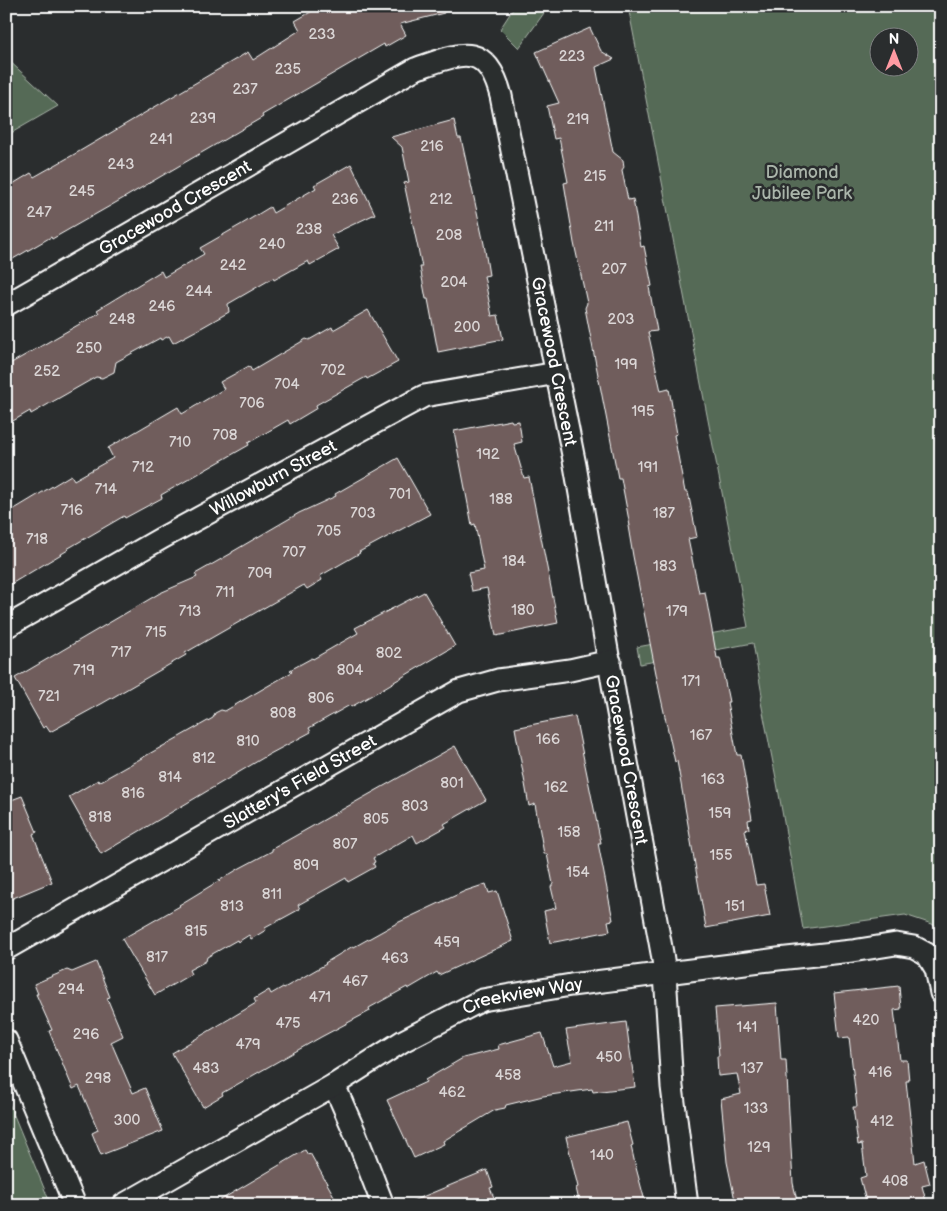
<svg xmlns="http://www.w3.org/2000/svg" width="947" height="1211" viewBox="0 0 947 1211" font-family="'Balsamiq Sans',sans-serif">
<rect width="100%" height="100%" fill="#2a2d2e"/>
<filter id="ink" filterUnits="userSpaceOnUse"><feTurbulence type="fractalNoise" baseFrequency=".02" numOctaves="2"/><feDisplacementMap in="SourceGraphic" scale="10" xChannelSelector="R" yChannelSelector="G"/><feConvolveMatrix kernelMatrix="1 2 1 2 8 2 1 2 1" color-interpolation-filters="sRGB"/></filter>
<g filter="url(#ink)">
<g fill="#556b56" stroke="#aab5aa" fill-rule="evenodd">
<polygon points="515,6 549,6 519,48 500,29"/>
<path d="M 628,6 L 941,6 L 941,927 L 905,915 L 803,929 L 777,783 L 761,702 L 762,695 L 753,643 L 640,664 L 637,647 L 748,627 ZM 880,38 L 910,38 L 910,68 L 880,68 Z"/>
<polygon points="6,58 58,106 6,136"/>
<polygon points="6,1096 51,1205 6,1205"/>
</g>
<g fill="#6f5d5b" stroke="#fff">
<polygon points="321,6 443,6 444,13 400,24 406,35 385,47 384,44 341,69 262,115 263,117 110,206 52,239 51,237 6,263 6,188 31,173 34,177 80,151 248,52 253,60 300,30 295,21"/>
<polygon points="590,28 601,51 614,59 596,67 613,152 623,160 624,167 622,170 628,200 633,199 641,247 644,246 652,286 649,287 657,331 648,332 661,391 669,389 677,434 674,435 685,492 688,492 697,537 688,539 699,593 705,592 717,658 720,658 729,702 727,702 737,755 741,755 752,819 748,820 749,829 745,830 756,885 764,884 770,916 706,928 677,761 675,762 660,694 633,556 628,526 630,526 621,478 618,478 585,308 587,303 574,243 564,183 568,182 559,138 554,139 547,106 559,103 536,52"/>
<polygon points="454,120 458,138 461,138 484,244 489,275 484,276 492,316 498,315 503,339 438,352 428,299 426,299 420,267 422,267 404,183 409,182 402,147 391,137"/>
<polygon points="351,164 375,214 331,235 339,249 310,265 308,261 274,280 273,278 228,304 229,312 201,328 173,343 169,336 161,340 160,338 116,362 114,372 102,378 96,377 31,414 30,411 6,425 6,366 99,313 97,310 161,271 164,277 204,254 200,248 242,224 270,207 273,213 316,188 314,185"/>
<polygon points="368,310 398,362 367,379 366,377 316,405 317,408 290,424 288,420 248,443 249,445 161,495 162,498 125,518 124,516 67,549 68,550 6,587 6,514 71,475 74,480 113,458 108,448 178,407 182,414 224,389 220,382 249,366 252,371 306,339 309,340 332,327 333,330"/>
<polygon points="511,420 512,422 519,421 522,442 514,444 524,478 529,477 558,623 496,636 487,588 472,591 468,573 484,570 475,524 472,525 454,431"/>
<polygon points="398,458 430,514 359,552 360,553 320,576 322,580 307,589 304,585 185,653 186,655 103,703 50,732 46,726 43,728 15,678 160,593 197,577 195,574 232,553 232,552 299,513 336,496 335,494"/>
<polygon points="424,592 455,646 372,695 351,707 350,705 309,728 311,732 268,755 101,854 69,797 98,780 99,782 213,718 215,713 221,710 225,711 254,694 292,672 290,670 312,658 313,659 358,633 355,628"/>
<polygon points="575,716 601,843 598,843 613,920 608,921 610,931 550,943 544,911 556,908 551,887 553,884 547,854 544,854 535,804 529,806 515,728"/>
<polygon points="455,746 486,800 444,824 446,827 417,843 413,835 373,858 375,862 373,863 375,867 348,882 346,878 298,905 300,909 265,928 266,930 251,939 249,935 238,942 237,940 207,957 206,961 189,970 191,974 155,995 122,939 180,906 179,905 240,868 272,851 272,849"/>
<polygon points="22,796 37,832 33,834 52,882 6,901 6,802"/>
<polygon points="486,884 489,893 497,891 513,941 439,975 437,972 408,989 407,987 369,1008 370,1011 321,1037 222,1093 223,1095 203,1107 172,1053 256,1003 254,999 269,990 271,994 283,987 284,988 326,964 325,963 353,946 354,947 397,923 465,891"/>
<polygon points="96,962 110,997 107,998 123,1036 111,1042 133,1093 145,1088 163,1131 101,1155 92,1133 98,1130 79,1086 73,1089 49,1031 52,1030 36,994 38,994 34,984 67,970 72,972"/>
<polygon points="899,986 901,1009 894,1010 900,1060 907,1060 909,1081 906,1081 915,1163 924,1160 930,1184 922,1186 927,1205 867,1205 860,1178 866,1176 862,1144 858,1145 853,1107 857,1107 849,1037 839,1038 834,993"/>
<polygon points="777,1003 781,1060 786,1060 793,1183 798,1205 736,1205 727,1162 721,1099 741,1094 737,1074 718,1076 717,1056 719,1056 715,1008"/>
<polygon points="626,1022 635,1087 593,1092 592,1089 543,1096 506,1105 505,1108 495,1110 443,1141 444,1144 414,1158 387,1100 426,1082 425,1080 463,1058 499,1049 498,1045 542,1033 553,1066 572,1061 566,1030"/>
<polygon points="627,1122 633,1145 631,1146 635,1164 646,1205 580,1205 576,1188 578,1187 566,1137"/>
<polygon points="305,1150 308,1155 310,1153 339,1205 212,1205"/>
<polygon points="487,1170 493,1187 490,1188 495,1200 483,1205 403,1205"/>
</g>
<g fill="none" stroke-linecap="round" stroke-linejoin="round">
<defs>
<g id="minor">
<path id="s1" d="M 6,305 L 415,69 C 459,54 486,39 501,96 L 575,465 L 616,702 L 662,953 L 665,973 L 672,1087 L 687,1205"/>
<path id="s2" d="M 6,627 L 162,538 L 424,396 L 557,373"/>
<path id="s3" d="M 6,949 L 459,691 L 498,680 L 570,670 L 610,661"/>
<polyline points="6,1040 75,1205"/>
<polyline points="334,1085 356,1135 383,1205"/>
<path id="s4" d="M 123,1205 L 334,1085 L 403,1041 L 482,1000 L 571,985 L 778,959 L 852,951 L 896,944 L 914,947 L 927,954 L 936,969 L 941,993"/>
</g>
</defs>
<use href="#minor" stroke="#fff" stroke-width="25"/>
<use href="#minor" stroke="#2a2d2e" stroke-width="21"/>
</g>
</g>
<g text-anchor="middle" stroke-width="5" stroke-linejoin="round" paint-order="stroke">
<g font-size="15" fill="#dbd6d6">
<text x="322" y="39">233</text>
<text x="572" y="61">223</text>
<text x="288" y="74">235</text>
<text x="245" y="94">237</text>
<text x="203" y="123">239</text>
<text x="578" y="124">219</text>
<text x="161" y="144">241</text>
<text x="432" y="151">216</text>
<text x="121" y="169">243</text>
<text x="595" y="181">215</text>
<text x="82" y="196">245</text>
<text x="345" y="204">236</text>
<text x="441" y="204">212</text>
<text x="39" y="217">247</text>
<text x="604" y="231">211</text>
<text x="309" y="234">238</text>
<text x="449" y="240">208</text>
<text x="272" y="249">240</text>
<text x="233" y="270">242</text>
<text x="614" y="274">207</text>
<text x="454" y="287">204</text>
<text x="199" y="296">244</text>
<text x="162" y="311">246</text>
<text x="122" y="324">248</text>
<text x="621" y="324">203</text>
<text x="467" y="332">200</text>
<text x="89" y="353">250</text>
<text x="626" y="369">199</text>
<text x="333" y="375">702</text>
<text x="47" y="376">252</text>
<text x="287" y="389">704</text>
<text x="252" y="408">706</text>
<text x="643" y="416">195</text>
<text x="225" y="440">708</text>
<text x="180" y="447">710</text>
<text x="488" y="459">192</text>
<text x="143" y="472">712</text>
<text x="648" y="472">191</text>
<text x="106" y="494">714</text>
<text x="400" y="499">701</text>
<text x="501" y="504">188</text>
<text x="72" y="515">716</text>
<text x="363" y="518">703</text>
<text x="664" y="518">187</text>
<text x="329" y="536">705</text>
<text x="37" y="544">718</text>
<text x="294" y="557">707</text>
<text x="514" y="566">184</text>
<text x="665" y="571">183</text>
<text x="260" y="578">709</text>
<text x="225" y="597">711</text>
<text x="523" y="615">180</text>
<text x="190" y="616">713</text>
<text x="677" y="616">179</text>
<text x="156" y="637">715</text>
<text x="121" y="657">717</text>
<text x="389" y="658">802</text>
<text x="84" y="675">719</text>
<text x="350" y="675">804</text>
<text x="691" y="686">171</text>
<text x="49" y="701">721</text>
<text x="321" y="703">806</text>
<text x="283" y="718">808</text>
<text x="701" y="740">167</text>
<text x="548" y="744">166</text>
<text x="248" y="746">810</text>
<text x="204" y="763">812</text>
<text x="170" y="782">814</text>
<text x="713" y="784">163</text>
<text x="452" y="788">801</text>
<text x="556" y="792">162</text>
<text x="133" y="798">816</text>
<text x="415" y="811">803</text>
<text x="720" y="818">159</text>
<text x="100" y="822">818</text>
<text x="376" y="824">805</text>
<text x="569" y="837">158</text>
<text x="345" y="849">807</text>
<text x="721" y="860">155</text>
<text x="306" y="870">809</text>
<text x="578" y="877">154</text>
<text x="272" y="899">811</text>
<text x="232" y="911">813</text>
<text x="735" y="911">151</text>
<text x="196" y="936">815</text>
<text x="447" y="947">459</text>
<text x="157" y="962">817</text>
<text x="395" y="963">463</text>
<text x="355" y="986">467</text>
<text x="71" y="994">294</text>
<text x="320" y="1002">471</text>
<text x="866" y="1025">420</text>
<text x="288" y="1028">475</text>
<text x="747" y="1032">141</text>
<text x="86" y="1039">296</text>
<text x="248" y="1049">479</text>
<text x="609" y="1062">450</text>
<text x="206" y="1073">483</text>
<text x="752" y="1073">137</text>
<text x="880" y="1077">416</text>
<text x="508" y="1080">458</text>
<text x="98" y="1083">298</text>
<text x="452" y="1097">462</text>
<text x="756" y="1113">133</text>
<text x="127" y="1125">300</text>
<text x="882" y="1126">412</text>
<text x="759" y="1152">129</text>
<text x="602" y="1160">140</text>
<text x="895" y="1186">408</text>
</g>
<g font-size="18" fill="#aab5aa" stroke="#2a2d2e">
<text x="802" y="178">Diamond<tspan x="802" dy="21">Jubilee Park</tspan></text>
</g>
<g font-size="18" fill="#fff" stroke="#2a2d2e">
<text dy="6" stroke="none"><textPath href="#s1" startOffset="195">Gracewood Crescent</textPath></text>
<text dy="6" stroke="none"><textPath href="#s1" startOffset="854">Gracewood Crescent</textPath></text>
<text dy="6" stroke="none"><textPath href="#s2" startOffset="306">Willowburn Street</textPath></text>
<text dy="6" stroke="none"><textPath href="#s1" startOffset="1259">Gracewood Crescent</textPath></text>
<text dy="6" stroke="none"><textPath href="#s3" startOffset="338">Slattery's Field Street</textPath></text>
<text dy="6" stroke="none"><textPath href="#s4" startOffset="454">Creekview Way</textPath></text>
</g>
</g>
<rect width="947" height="1211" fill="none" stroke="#2a2d2e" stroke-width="25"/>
<rect x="12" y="12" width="922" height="1186" fill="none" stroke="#fff" stroke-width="2" filter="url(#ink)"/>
<g transform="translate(894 52)"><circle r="24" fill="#2a2d2e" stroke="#7f8182"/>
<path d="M0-4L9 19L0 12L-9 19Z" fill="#ff9aa2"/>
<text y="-8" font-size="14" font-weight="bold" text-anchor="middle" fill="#ffffff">N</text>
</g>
</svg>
